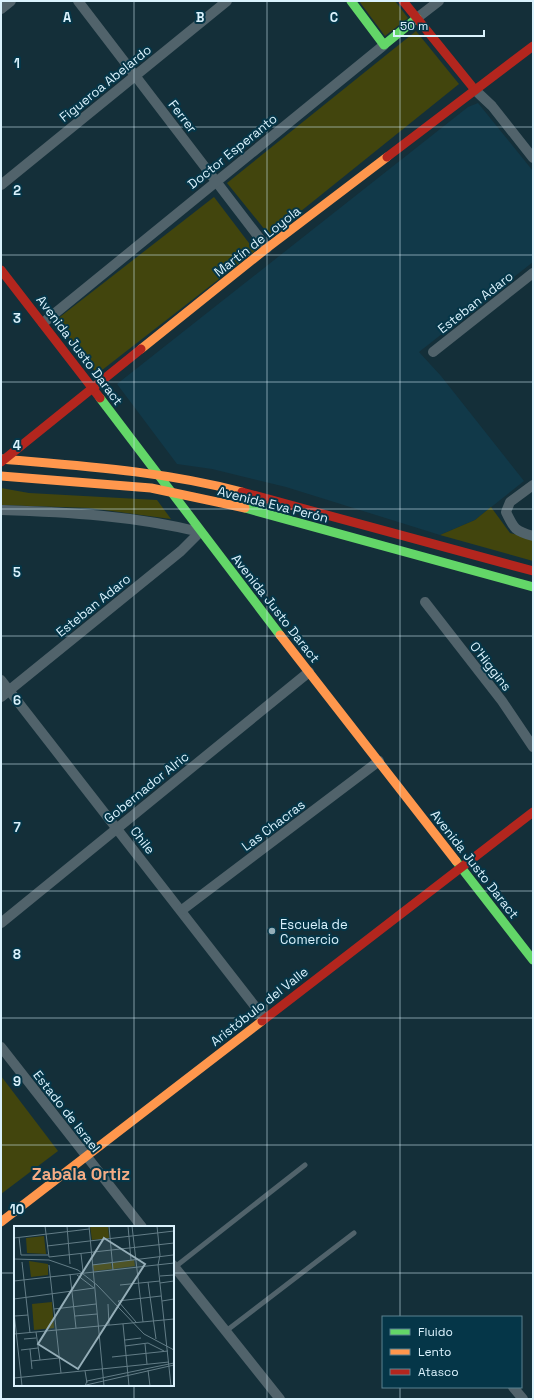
<svg xmlns="http://www.w3.org/2000/svg" width="534" height="1400" viewBox="0 0 534 1400" font-family="'Space Grotesk',sans-serif">
<rect width="100%" height="100%" fill="#142f39"/>
<polygon fill="#113949" points="478,103 533,171 533,262 419,352 441,376 524,481 475,520 440,535 286,487 212,469 177,464 117,384 468,107"/>
<g fill="#42450d">
<polygon points="359,1 395,1 408,18 385,36"/>
<polygon points="416,31 459,84 270,236 227,183"/>
<polygon points="214,197 255,251 97,374 56,320"/>
<polygon points="1,488 29,493 157,500 171,519 89,508 1,505"/>
<polygon points="491,507 510,533 533,539 533,561 440,535 475,520"/>
<polygon points="1,1076 58,1151 1,1194"/>
</g>
<g fill="none" stroke-linecap="round" stroke-linejoin="round">
<g stroke="#51636b" stroke-width="5">
<polyline points="175,1267 305,1165"/>
<polyline points="226,1331 354,1233"/>
</g>
<g stroke="#51636b" stroke-width="10">
<polyline points="78,1 267,248"/>
<polyline points="1,9 11,1"/>
<polyline points="417,18 439,1"/>
<polyline points="475,90 492,106 533,158"/>
<polyline points="1,185 227,1"/>
<polyline points="43,323 384,45"/>
<polyline points="433,352 533,273"/>
<path d="M 533,485 L 510,502 L 506,512 C 514,529 515,531 533,536"/>
<path d="M 1,510 C 68,512 135,516 200,532 L 181,551 L 1,697"/>
<polyline points="425,602 502,701 533,747"/>
<polyline points="1,680 264,1018"/>
<polyline points="182,910 379,761"/>
<polyline points="1,923 309,672"/>
<polyline points="1,1047 142,1227"/>
<polyline points="173,1265 280,1399"/>
<polyline points="513,1387 523,1399"/>
</g>
<g stroke="#63d668" stroke-width="9">
<polyline points="351,1 384,45 417,18"/>
<polyline points="100,398 280,635"/>
<polyline points="245,508 533,587"/>
<polyline points="456,861 533,960"/>
</g>
<g stroke="#ff974d" stroke-width="9">
<polyline points="141,349 267,248 387,157"/>
<path d="M 1,459 C 82,466 163,471 242,492"/>
<polyline points="1,476 151,488 245,508"/>
<polyline points="280,635 456,861"/>
<polyline points="1,1222 262,1021"/>
</g>
<g stroke="#b3261e" stroke-width="9">
<polyline points="403,1 475,90"/>
<polyline points="387,157 533,46"/>
<polyline points="1,270 100,398"/>
<polyline points="1,462 141,349"/>
<polyline points="242,492 533,571"/>
<polyline points="262,1021 533,812"/>
</g>
</g>
<path fill="none" stroke="#daf2fd" stroke-width="1" stroke-opacity="0.55" d="M 134,1 L 134,1227M 267,1 L 267,1399M 400,1 L 400,1317M 1,127 L 533,127M 1,255 L 533,255M 1,382 L 533,382M 1,509 L 533,509M 1,636 L 533,636M 1,764 L 533,764M 1,891 L 533,891M 1,1018 L 533,1018M 1,1145 L 533,1145M 1,1273 L 15,1273M 173,1273 L 533,1273M 134,1385 L 134,1399M 400,1387 L 400,1399"/>
<circle fill="#95aeb8" stroke="#053648" stroke-width="1.5" cx="272" cy="931" r="4"/>
<g text-anchor="middle" stroke-width="4" stroke-linejoin="round" paint-order="stroke">
<g font-size="13" fill="#daf2fd" stroke="#053648">
<text transform="translate(105 83) rotate(-39)" y="5">Figueroa Abelardo</text>
<text transform="translate(183 116) rotate(52)" y="5">Ferrer</text>
<text transform="translate(232 151) rotate(-39)" y="5">Doctor Esperanto</text>
<text transform="translate(257 241) rotate(-38)" y="5">Martín de Loyola</text>
<text transform="translate(475 302) rotate(-38)" y="5">Esteban Adaro</text>
<text transform="translate(80 350) rotate(53)" y="5">Avenida Justo Daract</text>
<text transform="translate(273 504) rotate(14)" y="5">Avenida Eva Perón</text>
<text transform="translate(93 605) rotate(-39)" y="5">Esteban Adaro</text>
<text transform="translate(276 608) rotate(52)" y="5">Avenida Justo Daract</text>
<text transform="translate(491 666) rotate(52)" y="5">O'Higgins</text>
<text transform="translate(146 787) rotate(-39)" y="5">Gobernador Alric</text>
<text transform="translate(273 825) rotate(-37)" y="5">Las Chacras</text>
<text transform="translate(143 840) rotate(52)" y="5">Chile</text>
<text transform="translate(475 864) rotate(52)" y="5">Avenida Justo Daract</text>
<text transform="translate(259 1006) rotate(-38)" y="5">Aristóbulo del Valle</text>
<text transform="translate(67 1111) rotate(52)" y="5">Estado de Israel</text>
</g>
<g font-size="13" fill="#daf2fd" stroke="#053648" text-anchor="start">
<text x="280" y="929">Escuela de<tspan x="280" dy="15">Comercio</tspan></text>
</g>
<g font-size="17" font-weight="bold" fill="#f4ac85" stroke="#053648">
<text x="81" y="1180">Zabala Ortiz</text>
</g>
</g>
<g transform="translate(14 1226)">
<rect width="160" height="160" fill="#142f39"/>
<path d="M 76,0 L 94,0 L 95,12 L 78,14 ZM 30,10 L 32,28 L 13,27 L 12,12 ZM 120,34 L 121,40 L 99,43 L 99,37 ZM 15,35 L 34,38 L 34,49 L 17,51 ZM 97,37 L 98,43 L 80,45 L 79,39 ZM 38,76 L 40,102 L 20,104 L 18,78 Z" fill="#42450d"/>
<path fill="none" stroke="#637d87" stroke-width="1" d="M 31,0 L 35,31 L 160,17M 53,0 L 56,38M 75,0 L 90,160M 95,0 L 99,44M 114,0 L 117,34M 118,0 L 129,96M 143,0 L 146,29 L 144,39 L 157,160M 5,11 L 7,29 L 34,29M 0,12 L 75,3M 33,20 L 160,5M 67,28 L 69,45M 0,33 L 35,34 L 64,44 L 83,59 L 130,108 L 160,124M 8,36 L 16,107M 35,39 L 47,147M 78,39 L 159,29M 56,48 L 62,102M 63,49 L 80,62M 146,50 L 160,49M 0,55 L 160,37M 134,56 L 142,113M 146,57 L 160,55M 106,59 L 146,55M 0,73 L 80,62M 148,75 L 160,73M 94,78 L 95,99M 40,83 L 82,78M 0,86 L 8,160M 1,90 L 14,89M 61,90 L 83,88M 122,96 L 104,75 L 147,70M 109,98 L 115,160M 22,106 L 26,134M 0,108 L 160,93M 10,113 L 22,112M 111,114 L 127,112M 131,118 L 133,138M 111,120 L 134,117 L 150,125M 16,123 L 18,143M 7,124 L 24,122M 98,131 L 154,125M 17,135 L 45,132M 134,144 L 136,160M 71,145 L 73,157M 0,152 L 155,136M 72,159 L 160,139M 71,160 L 73,155 L 160,137"/>
<path fill="#95aeb8" fill-opacity="0.15" stroke="#95aeb8" stroke-width="2" d="M 90,12 L 131,38 L 64,143 L 24,118 Z"/>
<rect width="160" height="160" fill="none" stroke="#daf2fd" stroke-width="2"/>
</g>
<g font-size="13" text-anchor="middle" font-weight="bold" fill="#daf2fd" stroke="#053648" stroke-width="4" stroke-linejoin="round" paint-order="stroke">
<text x="67" y="22">A</text>
<text x="200" y="22">B</text>
<text x="334" y="22">C</text>
<text x="17" y="68">1</text>
<text x="17" y="195">2</text>
<text x="17" y="323">3</text>
<text x="17" y="450">4</text>
<text x="17" y="577">5</text>
<text x="17" y="705">6</text>
<text x="17" y="832">7</text>
<text x="17" y="959">8</text>
<text x="17" y="1086">9</text>
<text x="17" y="1214">10</text>
</g>
<rect width="534" height="1400" fill="none" stroke="#daf2fd" stroke-width="4"/>
<rect x="382" y="1316" width="140" height="72" fill="#053648" stroke="#5a8190"/>
<rect x="390" y="1329" width="20" height="6" fill="#63d668" stroke="#5a8190"/>
<text x="418" y="1336" font-size="12" fill="#daf2fd">Fluido</text>
<rect x="390" y="1349" width="20" height="6" fill="#ff974d" stroke="#5a8190"/>
<text x="418" y="1356" font-size="12" fill="#daf2fd">Lento</text>
<rect x="390" y="1369" width="20" height="6" fill="#b3261e" stroke="#5a8190"/>
<text x="418" y="1376" font-size="12" fill="#daf2fd">Atasco</text>
<path d="M394 30v6h90v-6" fill="none" stroke="#daf2fd" stroke-width="2"/>
<text x="400" y="30" font-size="12" fill="#daf2fd" stroke="#053648" stroke-width="3" paint-order="stroke">50 m</text>
</svg>
